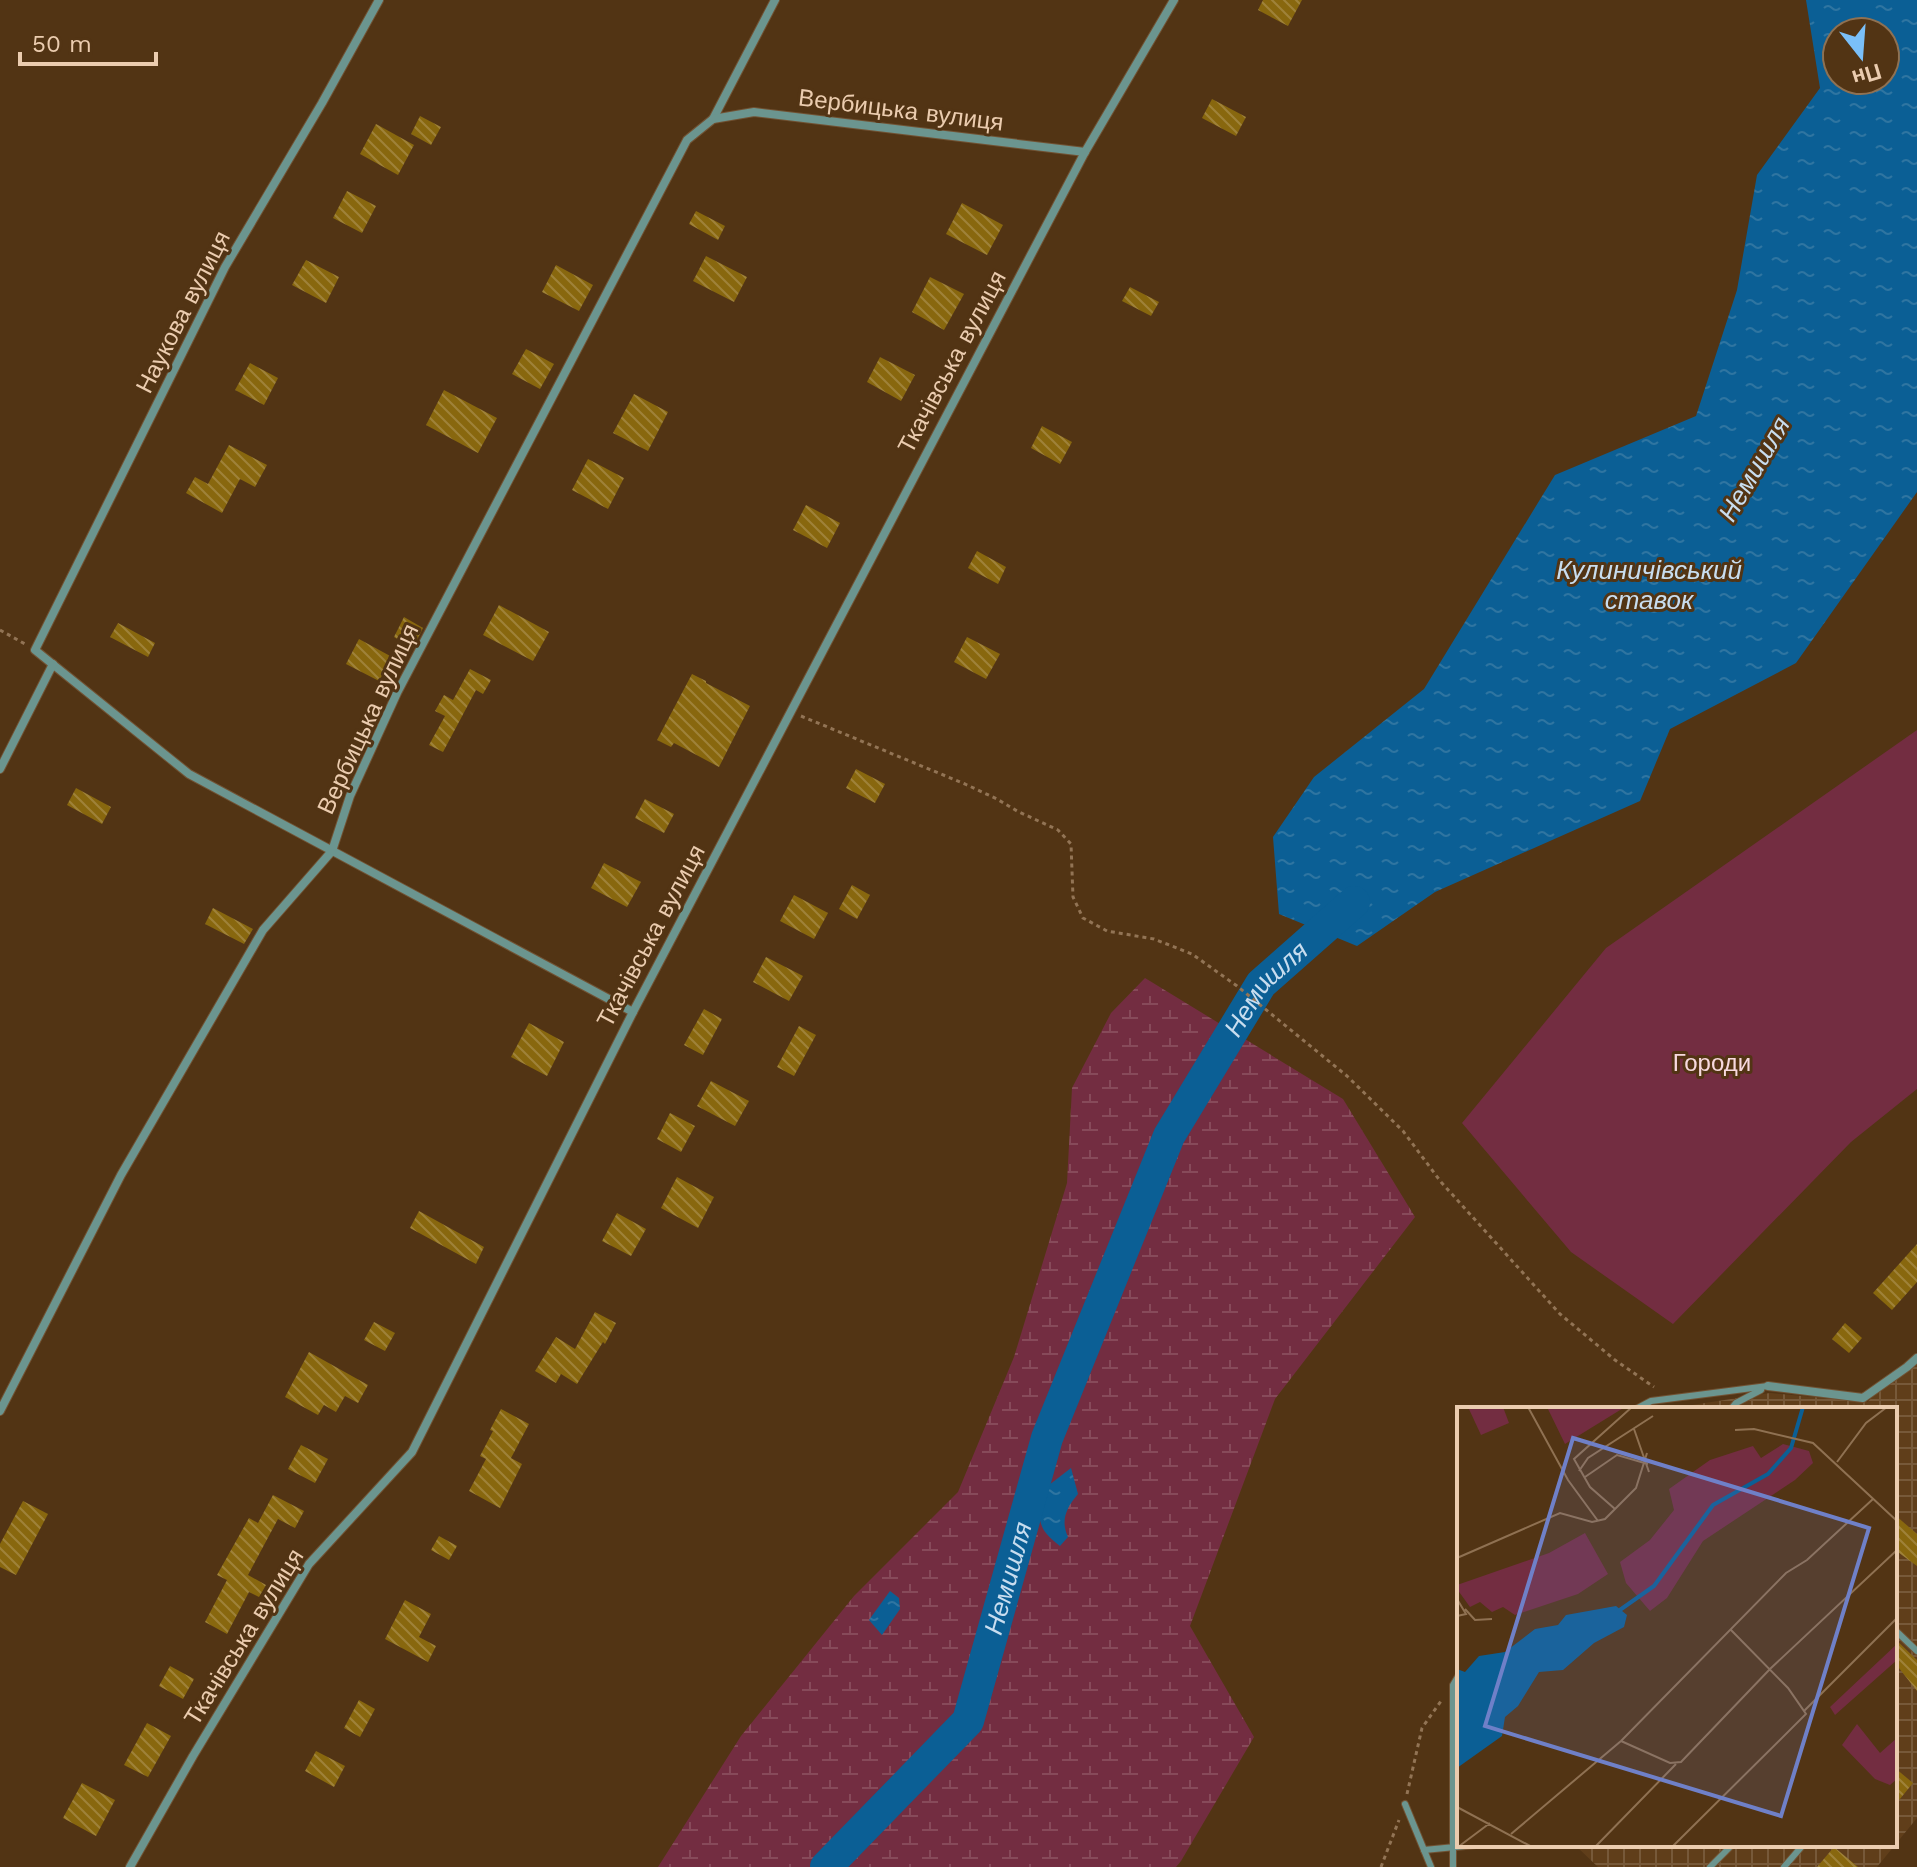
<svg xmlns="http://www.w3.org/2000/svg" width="1917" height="1867" viewBox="0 0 1917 1867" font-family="'Work Sans',sans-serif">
<defs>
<pattern id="industrial-grid" width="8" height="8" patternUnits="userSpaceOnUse" patternTransform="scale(2)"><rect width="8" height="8" fill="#603e1a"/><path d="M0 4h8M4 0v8" fill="none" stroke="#775939"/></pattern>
<pattern id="wetland-marsh" width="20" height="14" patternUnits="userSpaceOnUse" patternTransform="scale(2)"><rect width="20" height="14" fill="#732d41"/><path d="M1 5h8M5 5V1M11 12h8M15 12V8" fill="none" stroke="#874a5a"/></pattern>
<pattern id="water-ripples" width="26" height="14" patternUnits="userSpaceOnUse" patternTransform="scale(2)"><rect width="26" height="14" fill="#0b5f95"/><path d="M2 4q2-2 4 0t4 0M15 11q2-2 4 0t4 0" fill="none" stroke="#2f75a1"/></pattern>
<pattern id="building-back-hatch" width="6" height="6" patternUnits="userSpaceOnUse" patternTransform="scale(2)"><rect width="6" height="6" fill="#88670e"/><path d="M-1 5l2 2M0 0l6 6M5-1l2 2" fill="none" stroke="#9f8239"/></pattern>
</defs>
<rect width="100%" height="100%" fill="#523414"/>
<polygon fill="url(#industrial-grid)" points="1917,1358 1917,1818 1877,1867 1598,1867 1575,1845 1895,1845 1895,1409 1666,1409 1770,1393 1867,1402"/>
<polygon fill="url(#wetland-marsh)" points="1145,978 1343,1099 1415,1217 1275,1399 1190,1626 1254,1737 1181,1861 1176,1867 658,1867 741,1736 854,1596 958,1492 1014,1357 1067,1183 1072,1088 1111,1013"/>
<polygon fill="#732d41" points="1917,730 1917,1089 1851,1142 1673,1324 1571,1252 1462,1123 1606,948"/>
<g fill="url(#water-ripples)" fill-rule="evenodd">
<path d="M 1806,0 L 1917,0 L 1917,492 L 1796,663 L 1670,729 L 1640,801 L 1435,892 L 1357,946 L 1279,914 L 1273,837 L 1314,777 L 1424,689 L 1555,475 L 1696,416 L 1737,290 L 1757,175 L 1820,88 ZM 1837,32 L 1885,32 L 1885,80 L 1837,80 Z"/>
<path d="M 1071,1468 L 1078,1494 C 1067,1507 1060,1520 1068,1537 L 1060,1546 C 1035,1527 1040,1520 1040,1492 Z"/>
<polygon points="890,1591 899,1598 900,1609 882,1635 869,1620"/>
</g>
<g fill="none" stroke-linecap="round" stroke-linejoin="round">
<path stroke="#0b5f95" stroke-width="32" id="s1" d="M 826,1867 L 968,1721 L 1047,1438 L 1169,1136 L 1261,984 L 1354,902"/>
</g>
<g fill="url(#building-back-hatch)">
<polygon points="1263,0 1302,0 1288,26 1258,10"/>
<polygon points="1212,99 1246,117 1236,136 1202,118"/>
<polygon points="420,116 441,127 431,145 411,134"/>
<polygon points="376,124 414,145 398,175 360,154"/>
<polygon points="347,191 376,206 362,233 333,218"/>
<polygon points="962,203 1003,225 987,255 946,234"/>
<polygon points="696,211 725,226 718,240 689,224"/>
<polygon points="706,256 747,277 734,302 693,281"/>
<polygon points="306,260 339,277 326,303 292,285"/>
<polygon points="556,265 593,285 579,311 542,292"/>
<polygon points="930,277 964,294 944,330 912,312"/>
<polygon points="1130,287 1159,302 1151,316 1122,301"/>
<polygon points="526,349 554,364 540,389 512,374"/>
<polygon points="880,357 915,375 901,401 867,382"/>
<polygon points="250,363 278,378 264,405 235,390"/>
<polygon points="444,390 497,418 478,453 426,425"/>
<polygon points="634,394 668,412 648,451 613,433"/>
<polygon points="1042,426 1072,442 1060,464 1031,448"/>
<polygon points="229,445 267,465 255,487 240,479 222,513 186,493 195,477 208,484"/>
<polygon points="588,459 624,478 608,509 572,490"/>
<polygon points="806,505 840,523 827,548 793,530"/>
<polygon points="977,551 1006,567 998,584 968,568"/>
<polygon points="499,605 549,632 533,661 483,635"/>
<polygon points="404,617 423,628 413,648 394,637"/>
<polygon points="118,623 155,643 148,657 110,637"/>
<polygon points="967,637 1000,654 986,679 954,662"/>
<polygon points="359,639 392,657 379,681 346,664"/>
<polygon points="470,669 491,680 483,694 476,690 443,752 429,745 445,716 435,711 444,695 453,700"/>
<polygon points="692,674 706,681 706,683 750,706 719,767 674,743 671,747 657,740"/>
<polygon points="856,769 885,784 875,803 846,788"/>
<polygon points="76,788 111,807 102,824 67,805"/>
<polygon points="645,799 674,814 664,833 635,818"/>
<polygon points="604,863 641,882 627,907 591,888"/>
<polygon points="852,885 870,895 857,919 839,909"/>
<polygon points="794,895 828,913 814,939 780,921"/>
<polygon points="213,908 253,929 244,944 205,924"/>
<polygon points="766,957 803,976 789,1001 753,982"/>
<polygon points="704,1009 722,1019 703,1055 684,1045"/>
<polygon points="529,1023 564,1042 547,1076 511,1057"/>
<polygon points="799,1026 816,1035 794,1076 777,1067"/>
<polygon points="711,1081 749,1101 735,1126 697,1106"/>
<polygon points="670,1113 695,1126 681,1152 657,1139"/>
<polygon points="677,1177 714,1197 698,1228 661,1208"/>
<polygon points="419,1211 484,1247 476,1264 410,1228"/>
<polygon points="617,1213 646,1229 631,1256 602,1241"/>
<polygon points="1917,1244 1917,1282 1892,1310 1873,1293"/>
<polygon points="595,1312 616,1323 605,1344 603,1342 577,1384 561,1374 556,1383 535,1371 556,1337 575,1349"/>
<polygon points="374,1322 395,1333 385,1351 364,1340"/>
<polygon points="1845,1323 1862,1338 1849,1353 1832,1339"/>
<polygon points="309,1352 368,1385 358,1403 345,1396 336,1412 324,1405 318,1415 285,1397"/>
<polygon points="501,1409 529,1424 511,1458 522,1464 500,1508 469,1491 486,1459 480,1456 493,1431 490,1430"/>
<polygon points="301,1445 328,1459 315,1483 288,1469"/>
<polygon points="273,1495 304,1511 295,1528 278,1519 248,1575 266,1585 259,1597 249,1592 227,1634 205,1622 227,1580 217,1575 249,1518 258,1523"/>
<polygon points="23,1501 48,1514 16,1575 0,1567 0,1544"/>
<polygon points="1895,1515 1917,1534 1917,1566 1895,1550"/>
<polygon points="439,1536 457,1546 449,1560 431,1550"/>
<polygon points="405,1600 431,1614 419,1637 436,1646 428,1662 385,1639"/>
<polygon points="1895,1639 1917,1660 1917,1691 1895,1663"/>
<polygon points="170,1666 194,1679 183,1699 159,1686"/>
<polygon points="359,1700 375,1709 360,1737 344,1728"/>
<polygon points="147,1723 171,1736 148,1777 124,1765"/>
<polygon points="316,1751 345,1766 334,1787 305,1771"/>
<polygon points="1895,1768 1913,1783 1895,1805"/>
<polygon points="82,1783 115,1800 96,1836 63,1818"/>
<polygon points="1834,1847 1858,1867 1817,1867"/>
</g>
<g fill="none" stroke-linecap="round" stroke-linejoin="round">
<defs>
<g id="lane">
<polyline points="1636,1409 1651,1401 1768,1386"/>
<polyline points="1731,1409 1736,1403 1761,1390"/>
<polyline points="1895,1630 1917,1651"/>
<polyline points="1405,1804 1431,1867"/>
<polyline points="1424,1850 1476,1845"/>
<polyline points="1453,1867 1453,1685 1459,1675"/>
<polyline points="1710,1867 1732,1845"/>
<polyline points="1784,1867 1803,1845"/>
</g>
<g id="street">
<polyline points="379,0 322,103 225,267 35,650 189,774 633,1012"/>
<polyline points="713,119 775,0"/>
<polyline points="0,769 53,664"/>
<polyline points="1768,1386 1863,1398 1907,1367 1917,1358"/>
<polyline points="0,1411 121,1175 263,930 332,851 350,796 397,693 687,140 713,119 754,112 1085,152"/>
<polyline points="130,1867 193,1756 309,1564 412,1452 633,1012 1085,152 1174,0"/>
</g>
</defs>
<use href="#lane" stroke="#715233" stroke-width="8"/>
<use href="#street" stroke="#715233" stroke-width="10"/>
<g stroke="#927455" stroke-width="3" stroke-dasharray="4 4" stroke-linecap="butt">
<polyline points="0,630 25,644"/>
<polyline points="801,716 965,784 997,799 1017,811 1058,830 1071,844 1073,897 1083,918 1107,931 1154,939 1192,954 1237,986 1347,1076 1403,1131 1441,1182 1560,1314 1615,1360 1654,1387"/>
<polyline points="1407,1794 1422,1728 1441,1701"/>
<polyline points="1381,1867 1399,1820"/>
</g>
<use href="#lane" stroke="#6b958f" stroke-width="6"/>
<use href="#street" stroke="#6b958f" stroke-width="8"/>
</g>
<g text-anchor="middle" stroke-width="6" stroke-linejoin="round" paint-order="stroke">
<g font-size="24" fill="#ebccaf" stroke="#523414">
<text transform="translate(901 110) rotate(7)" y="8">Вербицька вулиця</text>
<text transform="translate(183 312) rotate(-63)" y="8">Наукова вулиця</text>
<text transform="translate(952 362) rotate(-62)" y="8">Ткачівська вулиця</text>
<text transform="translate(368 719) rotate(-65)" y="8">Вербицька вулиця</text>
<text transform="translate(651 936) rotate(-62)" y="8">Ткачівська вулиця</text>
<text transform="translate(244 1637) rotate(-58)" y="8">Ткачівська вулиця</text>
</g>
<g font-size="24" fill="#f7d9df" stroke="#523414">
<text x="1712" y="1071">Городи</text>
</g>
<g font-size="26" font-style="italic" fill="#c8ddef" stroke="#523414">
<text transform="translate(1754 469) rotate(-60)" y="9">Немишля</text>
<text x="1649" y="579">Кулиничівський<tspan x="1649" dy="30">ставок</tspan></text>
<text dy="9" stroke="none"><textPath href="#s1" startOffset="1000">Немишля</textPath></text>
<text dy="9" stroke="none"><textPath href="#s1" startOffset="352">Немишля</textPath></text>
</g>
</g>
<g transform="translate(1457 1407)">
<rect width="440" height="440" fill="#523414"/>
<path d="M 440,237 L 440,253 L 378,308 L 373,300 ZM 400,317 L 423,346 L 440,331 L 440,372 L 433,378 L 418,372 L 385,338 Z" fill="#732d41"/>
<path d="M 326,37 L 352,44 L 356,56 L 338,73 L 246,134 L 210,191 L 193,204 L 169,176 L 163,155 L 193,133 L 217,103 L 212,82 L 253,53 L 296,39 L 304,51 Z" fill="#732d41"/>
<path d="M 11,0 L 46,0 L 52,16 L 24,28 ZM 90,0 L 168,0 L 108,37 ZM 128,126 L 151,167 L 121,187 L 58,208 L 46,200 L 35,205 L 23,195 L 13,200 L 0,182 L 0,178 L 92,146 Z" fill="#732d41"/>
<path d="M 159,199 L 170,208 L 167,220 L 137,236 L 106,263 L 82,265 L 61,299 L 48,310 L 45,329 L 0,361 L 0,262 L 8,265 L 22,249 L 48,245 L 78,222 L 101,218 L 109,208 Z" fill="#0b5f95"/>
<path fill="none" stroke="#0b5f95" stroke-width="4" d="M 160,205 L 197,179 L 256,98 L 311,67 L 334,41 L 346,0"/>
<path fill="none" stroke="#8f7152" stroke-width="2" d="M 71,0 L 111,73 L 141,114M 177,22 L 192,65M 278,23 L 297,22 L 356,36 L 440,114M 380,55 L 409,16 L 430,0M 122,64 L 131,51 L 196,9M 128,70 L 160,48 L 191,57M 158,102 L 133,80 L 117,52 L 175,0M 0,151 L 103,106 L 135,115 L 148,112 L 179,81 L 190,46M 0,192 L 9,207 L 0,209M 8,202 L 18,213 L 35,212M 347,304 L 440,211M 164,334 L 213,356 L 224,355 L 313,262 L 440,143M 0,400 L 75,440M 54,427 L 164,334 L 329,166 L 350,153 L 416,92M 1,440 L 33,416M 138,440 L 219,357M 215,440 L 349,307 L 331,281 L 274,223"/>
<path fill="#6f80c8" fill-opacity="0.15" stroke="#6f80c8" stroke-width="4" d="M 116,31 L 412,121 L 324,409 L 28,319 Z"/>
<rect width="440" height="440" fill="none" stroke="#ebccaf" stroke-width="4"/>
</g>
<g transform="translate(1861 56) rotate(163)"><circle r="38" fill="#523414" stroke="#8f7152" stroke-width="2"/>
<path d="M0-6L14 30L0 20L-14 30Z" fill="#7abff8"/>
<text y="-12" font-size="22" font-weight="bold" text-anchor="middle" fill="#ebccaf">Пн</text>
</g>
<path d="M20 52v12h136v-12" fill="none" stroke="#ebccaf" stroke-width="4"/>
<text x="32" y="52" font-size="24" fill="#ebccaf" stroke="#523414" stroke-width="6" paint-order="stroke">50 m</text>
</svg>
